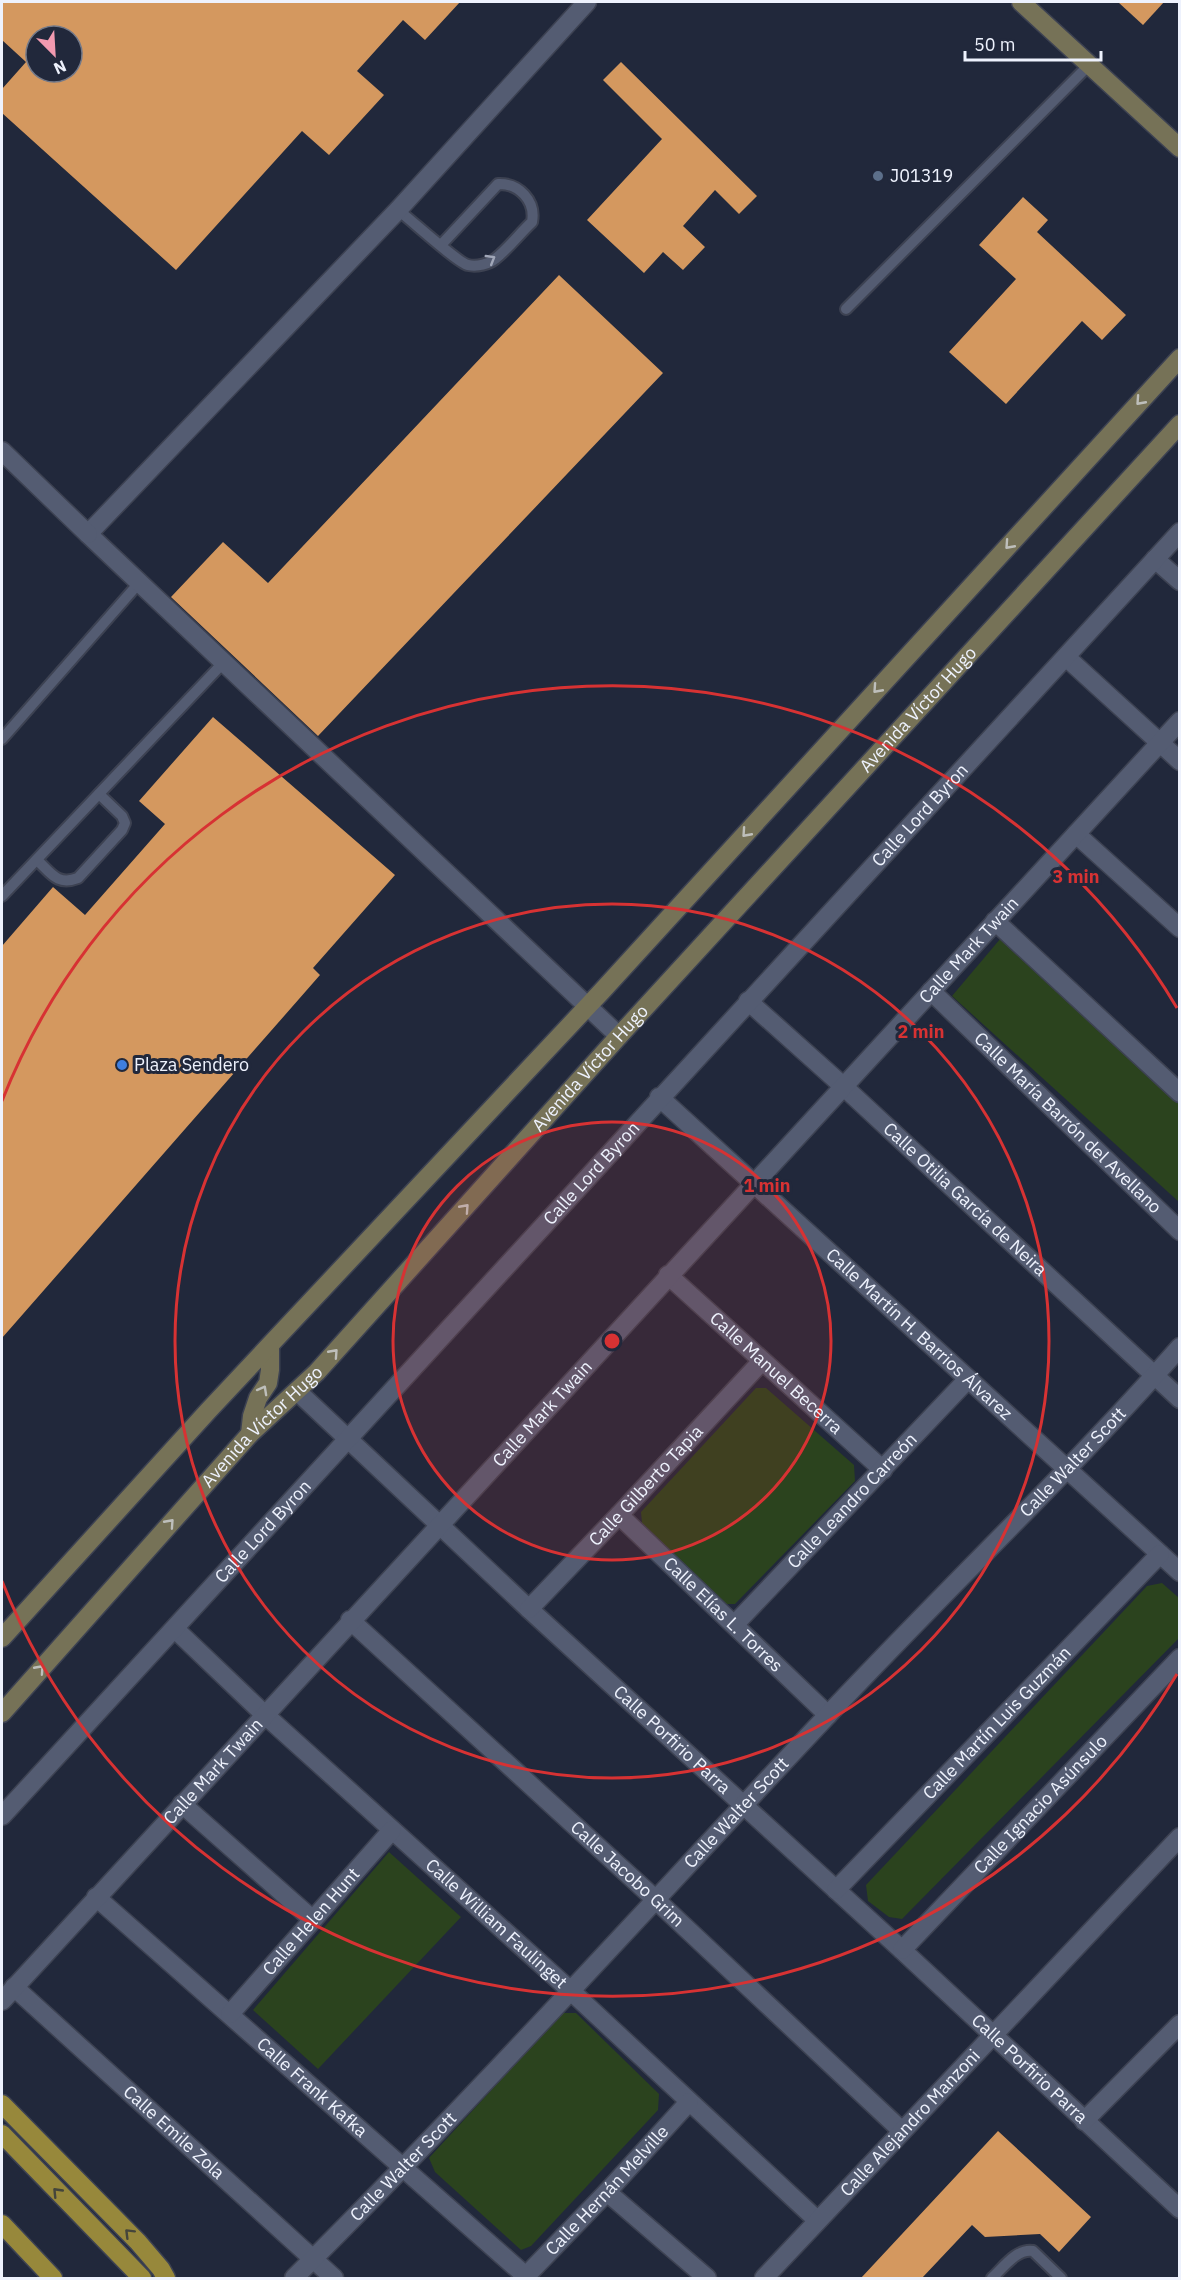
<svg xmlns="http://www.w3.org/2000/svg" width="1181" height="2280" viewBox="0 0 1181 2280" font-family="'IBM Plex Sans',sans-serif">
<rect width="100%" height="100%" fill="#21283b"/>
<g fill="#2b431e">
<polygon points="1001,938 1179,1100 1179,1202 952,996"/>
<polygon points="756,1388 766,1388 854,1465 855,1481 735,1604 726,1604 642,1523 641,1512"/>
<polygon points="1162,1583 1179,1598 1179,1638 902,1919 889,1917 868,1901 866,1885 1147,1586"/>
<polygon points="389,1852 461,1917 318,2069 253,2010"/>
<polygon points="562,2013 576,2013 659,2094 658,2110 531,2246 521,2250 435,2172 429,2158"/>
</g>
<g fill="#d4985f" fill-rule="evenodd">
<path d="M 2,2 L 460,2 L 425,40 L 403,20 L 357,71 L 384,95 L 329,155 L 302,131 L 176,270 L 2,113 L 2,89 L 26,62 L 2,40 ZM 36,36 L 72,36 L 72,72 L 36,72 Z"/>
<polygon points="1118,2 1164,2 1143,25"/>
<polygon points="621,62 757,196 739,214 715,190 683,226 705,247 683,270 663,252 644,273 587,220 662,139 603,80"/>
<polygon points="1023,197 1048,220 1037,232 1126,315 1102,340 1082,321 1006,404 949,352 1016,279 979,245"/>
<polygon points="559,275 663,373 318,736 171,597 223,542 268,583"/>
<polygon points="213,717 395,875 313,968 320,975 2,1338 2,946 53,887 85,915 165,824 139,801"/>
<polygon points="998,2131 1091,2217 1059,2252 1040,2234 985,2237 972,2225 922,2278 861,2278"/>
</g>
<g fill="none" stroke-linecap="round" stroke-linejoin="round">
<defs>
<g id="lane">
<path d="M 398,210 C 410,219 458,263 468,265 C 477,267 489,264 495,259 C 509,248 520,233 532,222 C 536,201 519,183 498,184 L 441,245"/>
<polyline points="846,309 1090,64"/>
<polyline points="2,739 139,583"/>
<path d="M 37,860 C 51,873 57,886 78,878 L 122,830 L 125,823 L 122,816 L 99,794"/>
<polyline points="2,896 223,663"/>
<path d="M 992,2278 C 1003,2268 1017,2248 1033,2251 L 1061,2278"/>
</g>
<g id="street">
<polyline points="587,2 398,210 88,534 619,1036"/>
<polyline points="2,451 88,534"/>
<polyline points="1155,559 1180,581"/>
<polyline points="1066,657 1180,761"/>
<polyline points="1076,834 1180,928"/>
<polyline points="995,921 1180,1093"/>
<path id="s1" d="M 931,991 L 1180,1231"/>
<path id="s2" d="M 748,1001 L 843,1086 L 1180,1399"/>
<path id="s3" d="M 659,1097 L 1180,1572"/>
<path id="s4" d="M 668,1275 L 883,1470"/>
<path id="s5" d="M 297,1391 L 529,1609 L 902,1950 L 1180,2209"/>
<path id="s6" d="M 619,1515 L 828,1715"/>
<path id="s7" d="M 529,1609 L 619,1515 L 761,1362"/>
<path id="s8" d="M 350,1620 L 655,1899 L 902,2131"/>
<path id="s9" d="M 735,1624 L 968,1379"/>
<path id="s10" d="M 175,1629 L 264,1714 L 572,1992 L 817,2220"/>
<polyline points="182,1804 312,1919"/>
<path id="s11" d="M 2,1816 L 1180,532"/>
<path id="s12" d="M 836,1890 L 1160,1554"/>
<path id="s13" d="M 96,1897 L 528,2278"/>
<path id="s14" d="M 902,1950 L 1180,1658"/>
<path id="s15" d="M 14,1987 L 334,2278"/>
<path id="s16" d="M 2,2001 L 1180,721"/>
<path id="s17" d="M 230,2014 L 392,1830"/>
<polyline points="1084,2121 1180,2024"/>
<polyline points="607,2192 707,2278"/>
<path id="s18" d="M 526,2276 L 607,2192 L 689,2102"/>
<path id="s19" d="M 294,2278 C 477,2096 650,1904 827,1716 C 943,1592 1067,1475 1180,1347"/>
<path id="s20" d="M 764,2278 L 1180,1837"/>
</g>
<g id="secondary">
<polyline points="1021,2 1180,148"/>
<polyline points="250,1434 252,1416 258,1398 268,1383 270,1370 270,1346"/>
<polyline points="2,1638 208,1411 602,991 1180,358"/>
<path id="s21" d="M 2,1713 L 250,1434 L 317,1372 L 619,1036 L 1180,424"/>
</g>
<g id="primary">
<polyline points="2,2104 138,2242 161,2269 166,2278"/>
<polyline points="2,2134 142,2278"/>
<polyline points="2,2224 53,2278"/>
</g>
</defs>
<use href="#lane" stroke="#3d4252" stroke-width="14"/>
<use href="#street" stroke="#3d4252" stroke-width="21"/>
<use href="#secondary" stroke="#3d4252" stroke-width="21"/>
<use href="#primary" stroke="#3d4252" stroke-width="21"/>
<use href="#lane" stroke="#545c72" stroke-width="10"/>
<use href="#street" stroke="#545c72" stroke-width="18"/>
<use href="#secondary" stroke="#767257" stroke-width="18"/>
<use href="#primary" stroke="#97883b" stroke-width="18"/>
</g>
<defs><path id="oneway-chevron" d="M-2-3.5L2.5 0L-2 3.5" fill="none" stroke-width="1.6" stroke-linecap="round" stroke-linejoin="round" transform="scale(1.5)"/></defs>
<use stroke="#a1a7b8" href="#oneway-chevron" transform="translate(491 259) rotate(-31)"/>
<g stroke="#bebfbb">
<use href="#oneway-chevron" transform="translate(1140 401) rotate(132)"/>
<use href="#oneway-chevron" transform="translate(1009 545) rotate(132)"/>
<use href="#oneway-chevron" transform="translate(877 689) rotate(132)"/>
<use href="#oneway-chevron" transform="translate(746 833) rotate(132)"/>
<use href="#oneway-chevron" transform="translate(465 1208) rotate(-48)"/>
<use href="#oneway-chevron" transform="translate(334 1353) rotate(-48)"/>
<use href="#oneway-chevron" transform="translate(263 1390) rotate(-61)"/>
<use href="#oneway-chevron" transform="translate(170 1523) rotate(-48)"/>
<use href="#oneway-chevron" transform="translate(40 1669) rotate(-48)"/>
</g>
<g stroke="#44453b">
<use href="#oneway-chevron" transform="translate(57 2192) rotate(-134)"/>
<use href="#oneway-chevron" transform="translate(129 2233) rotate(-135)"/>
</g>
<circle cx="612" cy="1341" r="219" fill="#d73233" fill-opacity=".12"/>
<g fill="none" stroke="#d73233" stroke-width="3">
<circle cx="612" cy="1341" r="219"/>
<circle cx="612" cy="1341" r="437"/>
<path d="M1177 1674A656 656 0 0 1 2 1581M2 1101A656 656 0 0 1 1177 1008"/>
</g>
<circle fill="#5c6f8a" stroke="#21283b" stroke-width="2" cx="878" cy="176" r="6"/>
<circle fill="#3f7fe0" stroke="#21283b" stroke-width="2" cx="122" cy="1065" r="6"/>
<g text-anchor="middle" stroke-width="6" stroke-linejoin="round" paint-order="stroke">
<g font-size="18" fill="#eef2fd" stroke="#21283b" text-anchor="start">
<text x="890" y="182">J01319</text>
<text x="134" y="1071">Plaza Sendero</text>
</g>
<g font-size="18" fill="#eef2fd" stroke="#21283b">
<text dy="6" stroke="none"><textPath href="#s21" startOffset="1359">Avenida Víctor Hugo</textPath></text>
<text dy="6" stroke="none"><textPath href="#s11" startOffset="1358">Calle Lord Byron</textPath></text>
<text dy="6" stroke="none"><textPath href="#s16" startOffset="1428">Calle Mark Twain</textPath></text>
<text dy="6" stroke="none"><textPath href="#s21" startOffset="873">Avenida Víctor Hugo</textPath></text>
<text dy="6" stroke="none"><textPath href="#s1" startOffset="190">Calle María Barrón del Avellano</textPath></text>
<text dy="6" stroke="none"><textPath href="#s11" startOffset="872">Calle Lord Byron</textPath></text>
<text dy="6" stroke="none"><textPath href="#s2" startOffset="294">Calle Otilia García de Neira</textPath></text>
<text dy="6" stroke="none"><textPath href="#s3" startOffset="352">Calle Martín H. Barrios Álvarez</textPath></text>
<text dy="6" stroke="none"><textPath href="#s4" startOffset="146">Calle Manuel Becerra</textPath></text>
<text dy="6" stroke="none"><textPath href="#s16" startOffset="798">Calle Mark Twain</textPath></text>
<text dy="6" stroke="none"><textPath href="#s21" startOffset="387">Avenida Víctor Hugo</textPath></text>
<text dy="6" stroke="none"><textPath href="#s19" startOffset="1128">Calle Walter Scott</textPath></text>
<text dy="6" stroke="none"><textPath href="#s7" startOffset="170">Calle Gilberto Tapia</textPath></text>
<text dy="6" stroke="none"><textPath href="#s9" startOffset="170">Calle Leandro Carreón</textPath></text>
<text dy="6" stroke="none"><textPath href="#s11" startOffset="386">Calle Lord Byron</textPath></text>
<text dy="6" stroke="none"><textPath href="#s6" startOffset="144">Calle Elías L. Torres</textPath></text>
<text dy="6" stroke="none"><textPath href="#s12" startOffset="232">Calle Martín Luis Guzmán</textPath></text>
<text dy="6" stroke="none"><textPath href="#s5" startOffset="512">Calle Porfirio Parra</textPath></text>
<text dy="6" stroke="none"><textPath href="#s16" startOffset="312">Calle Mark Twain</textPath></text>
<text dy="6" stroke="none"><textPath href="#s14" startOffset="201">Calle Ignacio Asúnsulo</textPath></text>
<text dy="6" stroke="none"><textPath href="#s19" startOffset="642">Calle Walter Scott</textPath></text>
<text dy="6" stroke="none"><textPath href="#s8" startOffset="376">Calle Jacobo Grim</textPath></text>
<text dy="6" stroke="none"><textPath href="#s17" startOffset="123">Calle Helen Hunt</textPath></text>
<text dy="6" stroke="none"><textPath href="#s10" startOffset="436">Calle William Faulinget</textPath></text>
<text dy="6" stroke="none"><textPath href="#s5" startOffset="998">Calle Porfirio Parra</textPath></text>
<text dy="6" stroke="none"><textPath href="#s13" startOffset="288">Calle Frank Kafka</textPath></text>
<text dy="6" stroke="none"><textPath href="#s20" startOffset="213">Calle Alejandro Manzoni</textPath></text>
<text dy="6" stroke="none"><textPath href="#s15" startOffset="216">Calle Emile Zola</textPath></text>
<text dy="6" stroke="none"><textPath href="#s19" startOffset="156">Calle Walter Scott</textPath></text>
<text dy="6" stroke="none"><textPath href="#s18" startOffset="118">Calle Hernán Melville</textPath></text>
</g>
</g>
<circle cx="612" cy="1341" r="9" fill="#d73233" stroke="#21283b" stroke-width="3"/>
<g font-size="18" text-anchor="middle" font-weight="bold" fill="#d73233" stroke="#21283b" stroke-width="6" stroke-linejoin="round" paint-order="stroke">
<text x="1076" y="883">3 min</text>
<text x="921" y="1038">2 min</text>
<text x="767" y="1192">1 min</text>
</g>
<rect width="1181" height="2280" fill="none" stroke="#eef2fd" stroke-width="6"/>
<g transform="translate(54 54) rotate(156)"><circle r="28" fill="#21283b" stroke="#737989" stroke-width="1.5"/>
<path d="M0-4.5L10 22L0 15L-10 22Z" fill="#f29ab0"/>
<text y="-9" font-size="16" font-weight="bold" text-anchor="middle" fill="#eef2fd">N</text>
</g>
<path d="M965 51v9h136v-9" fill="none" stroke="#eef2fd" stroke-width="3"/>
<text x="974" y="51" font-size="18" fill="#eef2fd" stroke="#21283b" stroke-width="4.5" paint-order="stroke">50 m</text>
</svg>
